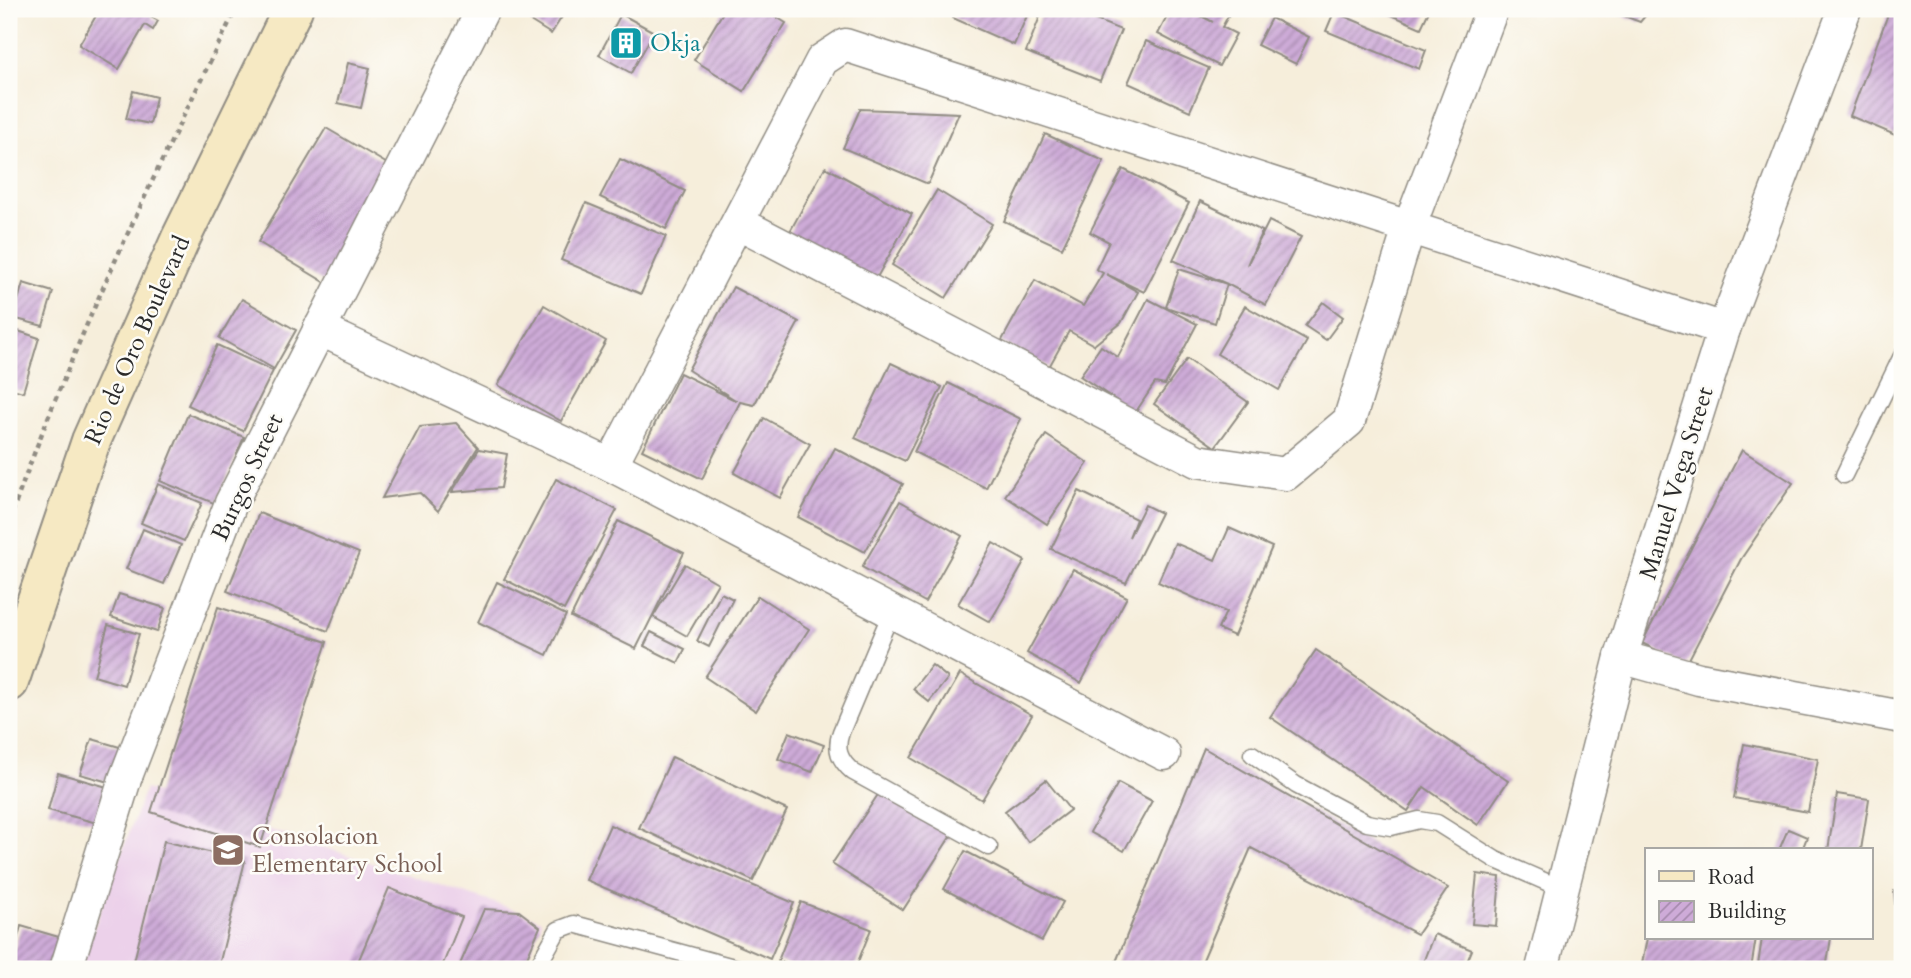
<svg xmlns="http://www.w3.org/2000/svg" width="1911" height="978" viewBox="0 0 1911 978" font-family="Cardo,serif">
<defs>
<pattern id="building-hatch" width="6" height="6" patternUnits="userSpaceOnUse" patternTransform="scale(1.75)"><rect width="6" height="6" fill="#ceabd8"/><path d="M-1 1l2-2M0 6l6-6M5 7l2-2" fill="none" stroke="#a78baf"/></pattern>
</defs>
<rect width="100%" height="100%" fill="#fdfcf7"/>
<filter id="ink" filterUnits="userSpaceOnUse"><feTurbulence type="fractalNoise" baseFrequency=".0143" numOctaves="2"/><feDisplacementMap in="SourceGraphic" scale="14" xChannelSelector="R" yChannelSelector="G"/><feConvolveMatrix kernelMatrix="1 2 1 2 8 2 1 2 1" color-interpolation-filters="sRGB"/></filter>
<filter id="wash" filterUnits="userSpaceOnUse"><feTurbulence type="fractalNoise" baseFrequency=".00686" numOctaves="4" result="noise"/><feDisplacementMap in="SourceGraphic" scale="28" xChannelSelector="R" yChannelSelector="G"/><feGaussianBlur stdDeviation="1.57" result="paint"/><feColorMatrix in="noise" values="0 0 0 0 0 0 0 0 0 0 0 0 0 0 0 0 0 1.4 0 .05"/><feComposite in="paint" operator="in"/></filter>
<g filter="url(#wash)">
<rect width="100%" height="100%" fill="#f6eedb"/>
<polygon fill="#ecd1ea" points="145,789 519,911 541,920 540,927 522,969 79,969"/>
<g id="blocks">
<g fill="url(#building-hatch)">
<polygon points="100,9 156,9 151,17 158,21 153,30 145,25 119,69 79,45"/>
<polygon points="511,9 567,9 551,34"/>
<polygon points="725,9 763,9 786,23 744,91 694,60"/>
<polygon points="957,9 1030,9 1014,45 953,18"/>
<polygon points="1043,9 1068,9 1121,30 1100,81 1026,52"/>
<polygon points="1171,9 1187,9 1213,22 1191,9 1232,9 1222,27 1236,34 1219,66 1158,34"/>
<polygon points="1378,9 1430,9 1421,28"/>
<polygon points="1606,9 1651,9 1640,22"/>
<polygon points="1890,9 1902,9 1902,138 1850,116"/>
<polygon points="1334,12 1426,50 1419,69 1326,31"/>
<polygon points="621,14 654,32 631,73 599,55"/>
<polygon points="1271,18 1309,37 1296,64 1257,45"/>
<polygon points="1146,41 1209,68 1190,111 1128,83"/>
<polygon points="348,63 370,68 361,108 338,103"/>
<polygon points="133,91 156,97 150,124 126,119"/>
<polygon points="860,109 959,113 928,184 843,148"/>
<polygon points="326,128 396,169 326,283 258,242"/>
<polygon points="1045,134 1104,161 1062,248 1004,221"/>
<polygon points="620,159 685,191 666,229 600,197"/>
<polygon points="825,167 912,214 875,281 788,235"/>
<polygon points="1123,169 1189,203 1144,292 1106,274 1138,292 1121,323 1094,345 1069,331 1049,367 1001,342 1035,280 1083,306 1103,273 1096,269 1109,242 1090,232"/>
<polygon points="937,190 992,224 946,298 892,265"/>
<polygon points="1200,201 1262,231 1247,265 1269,221 1301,237 1266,305 1227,284 1215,323 1166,307 1179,269 1227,284 1173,260"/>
<polygon points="586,203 666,236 641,294 561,260"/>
<polygon points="23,283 53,292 43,326 13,318"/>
<polygon points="733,287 799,322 754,405 740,402 702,479 642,450 680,373 737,401 688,370"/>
<polygon points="242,299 296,330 274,369 219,338"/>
<polygon points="1148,299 1197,324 1165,385 1155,383 1135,413 1080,376 1101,346 1118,357"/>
<polygon points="1323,302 1343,317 1326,340 1305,326"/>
<polygon points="544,305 606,341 561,421 498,385"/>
<polygon points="1245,306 1307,341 1279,390 1217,354"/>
<polygon points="18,331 39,338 23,392 9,388 9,362"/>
<polygon points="217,345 273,371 243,431 188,405"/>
<polygon points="1187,359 1248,402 1215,447 1154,404"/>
<polygon points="891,363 942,387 905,461 855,438"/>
<polygon points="948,383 1021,419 986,488 914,452"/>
<polygon points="188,414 244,437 216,504 160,481"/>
<polygon points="764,418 810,444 780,498 734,473"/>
<polygon points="456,423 478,447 438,511 420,493 382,498 420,427"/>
<polygon points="1046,435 1088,463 1047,524 1005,496"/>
<polygon points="835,448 903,484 865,552 798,517"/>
<polygon points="479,449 507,454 501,488 452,492"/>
<polygon points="1742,450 1793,483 1741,559 1686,665 1642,643"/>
<polygon points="556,479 617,510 564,610 504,579"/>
<polygon points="158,484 202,503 184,541 141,523"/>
<polygon points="1079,491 1136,519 1129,537 1145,505 1161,513 1126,583 1051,549"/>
<polygon points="900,501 962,536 925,602 862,567"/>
<polygon points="259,513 359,553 328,631 227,591"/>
<polygon points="618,521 684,553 636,649 571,617"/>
<polygon points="1229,528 1272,547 1234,636 1218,629 1226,612 1158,582 1175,543 1215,560"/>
<polygon points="143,529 181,545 164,584 126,569"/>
<polygon points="993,543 1025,561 990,622 958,604"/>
<polygon points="685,564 718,583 687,636 653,617"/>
<polygon points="1073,569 1127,597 1081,683 1027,653"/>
<polygon points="497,582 566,615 547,655 478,622"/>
<polygon points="721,593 733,599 709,647 697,641"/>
<polygon points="119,594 165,608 157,632 111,617"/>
<polygon points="758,596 809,629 756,711 705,677"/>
<polygon points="218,607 327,642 260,847 151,812"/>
<polygon points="108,625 139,634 124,685 94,676"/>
<polygon points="651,632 685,649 678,663 644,646"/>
<polygon points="1316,650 1508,781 1478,825 1424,787 1408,811 1270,717"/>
<polygon points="932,665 948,678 929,702 913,689"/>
<polygon points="960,674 1032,715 982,800 911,758"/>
<polygon points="789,732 824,745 812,772 778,759"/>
<polygon points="92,739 123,748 112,783 80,774"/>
<polygon points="1744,744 1818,759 1808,812 1734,798"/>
<polygon points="1204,748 1448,888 1417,934 1251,848 1199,969 1113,969"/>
<polygon points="672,757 787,810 753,881 639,828"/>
<polygon points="58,773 107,787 97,823 48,810"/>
<polygon points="1046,780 1070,810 1028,842 1005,811"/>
<polygon points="1118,783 1152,801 1124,851 1090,832"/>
<polygon points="881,790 952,834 903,910 832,864"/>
<polygon points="1837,794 1869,799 1861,850 1828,850"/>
<polygon points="610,825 794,903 770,959 586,880"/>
<polygon points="1788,829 1807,837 1802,850 1779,850"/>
<polygon points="164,841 245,861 218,969 132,969"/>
<polygon points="965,851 1063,902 1042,941 944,889"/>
<polygon points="1477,874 1500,877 1496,926 1472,924"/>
<polygon points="389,888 462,917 441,969 355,969"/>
<polygon points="1902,890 1902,969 1900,969 1894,891"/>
<polygon points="801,902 871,929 855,969 800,969 778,961"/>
<polygon points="484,909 519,911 540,927 522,969 458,969"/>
<polygon points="21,926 69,940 60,969 9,969"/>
<polygon points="1434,934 1472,950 1464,969 1433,969 1422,965"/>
<polygon points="1647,938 1756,938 1751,969 1641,969"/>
<polygon points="1762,938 1831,938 1826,969 1787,969 1758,965"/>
</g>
</g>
</g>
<g filter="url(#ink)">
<use href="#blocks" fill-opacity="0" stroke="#908c83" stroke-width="2"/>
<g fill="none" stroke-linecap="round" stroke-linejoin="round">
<defs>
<g id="lane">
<polyline points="1844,475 1902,356"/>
<path d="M 891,613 L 841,732 C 835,749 839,760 853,772 L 989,847"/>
<polyline points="1252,754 1296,785 1367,823 1391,827 1419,820 1437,823 1496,860 1560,888"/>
<polyline points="536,969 558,930 574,924 741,969"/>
</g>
<g id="street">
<polyline points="739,223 1197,461 1286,474 1349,421 1410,225 1492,9"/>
<polyline points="319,329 611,465 1164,754"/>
<polyline points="611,465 822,60 845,45 1724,329"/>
<polyline points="1621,657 1699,679 1902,717"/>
<polyline points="66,969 125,779 231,503 483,9"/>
<polyline points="1542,969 1621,657 1724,329 1845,9"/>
</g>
<polyline id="secondary" points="9,682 91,441 181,238 293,9"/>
</defs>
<use href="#lane" stroke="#908c83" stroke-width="19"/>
<use href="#street" stroke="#908c83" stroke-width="35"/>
<use href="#secondary" stroke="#908c83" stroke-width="42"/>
<path stroke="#908c83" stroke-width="4.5" stroke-dasharray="5 5" stroke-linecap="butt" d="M 9,522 C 71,345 153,177 236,9"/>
<use href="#lane" stroke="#fff" stroke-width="16"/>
<use href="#street" stroke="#fff" stroke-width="32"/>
<use href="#secondary" stroke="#f6e9c3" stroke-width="38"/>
</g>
</g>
<defs>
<symbol id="building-square" viewBox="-11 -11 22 22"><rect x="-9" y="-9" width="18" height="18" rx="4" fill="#0f9aa8" stroke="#fdfcf7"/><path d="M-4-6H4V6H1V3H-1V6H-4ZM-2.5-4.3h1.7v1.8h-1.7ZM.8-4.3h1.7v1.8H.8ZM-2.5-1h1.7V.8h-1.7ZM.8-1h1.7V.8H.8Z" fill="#fff"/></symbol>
<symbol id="school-square" viewBox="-11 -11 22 22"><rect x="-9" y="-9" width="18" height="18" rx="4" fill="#8d6e63" stroke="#fdfcf7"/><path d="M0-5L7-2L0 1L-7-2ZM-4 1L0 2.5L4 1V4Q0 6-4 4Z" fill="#fff"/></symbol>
</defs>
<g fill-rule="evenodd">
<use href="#building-square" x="607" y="24" width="38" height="38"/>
<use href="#school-square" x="209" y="831" width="38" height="38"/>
</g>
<g text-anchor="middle" stroke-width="5" stroke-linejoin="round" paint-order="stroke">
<g font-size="24" fill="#0d838f" stroke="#fdfcf7" text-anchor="start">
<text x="650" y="51">Okja</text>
</g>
<g font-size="24" fill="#2b2b2b" stroke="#fdfcf7">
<text transform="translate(137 340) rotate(-66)" y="8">Rio de Oro Boulevard</text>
<text transform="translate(247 477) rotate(-65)" y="8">Burgos Street</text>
<text transform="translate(1676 483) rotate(-73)" y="8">Manuel Vega Street</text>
</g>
<g font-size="24" fill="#785e54" stroke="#fdfcf7" text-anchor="start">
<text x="252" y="844">Consolacion<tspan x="252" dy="28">Elementary School</tspan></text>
</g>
</g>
<rect width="1911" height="978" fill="none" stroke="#fdfcf7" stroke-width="35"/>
<rect x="1645" y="848" width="228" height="91" fill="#fdfcf7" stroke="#a9a8a5" stroke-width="2"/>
<rect x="1659" y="871" width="35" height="10" fill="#f6e9c3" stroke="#a9a8a5" stroke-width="2"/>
<text x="1708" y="884" font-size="21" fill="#2b2b2b">Road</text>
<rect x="1659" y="901" width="35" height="21" fill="url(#building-hatch)" stroke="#a9a8a5" stroke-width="2"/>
<text x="1708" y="918" font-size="21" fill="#2b2b2b">Building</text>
</svg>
